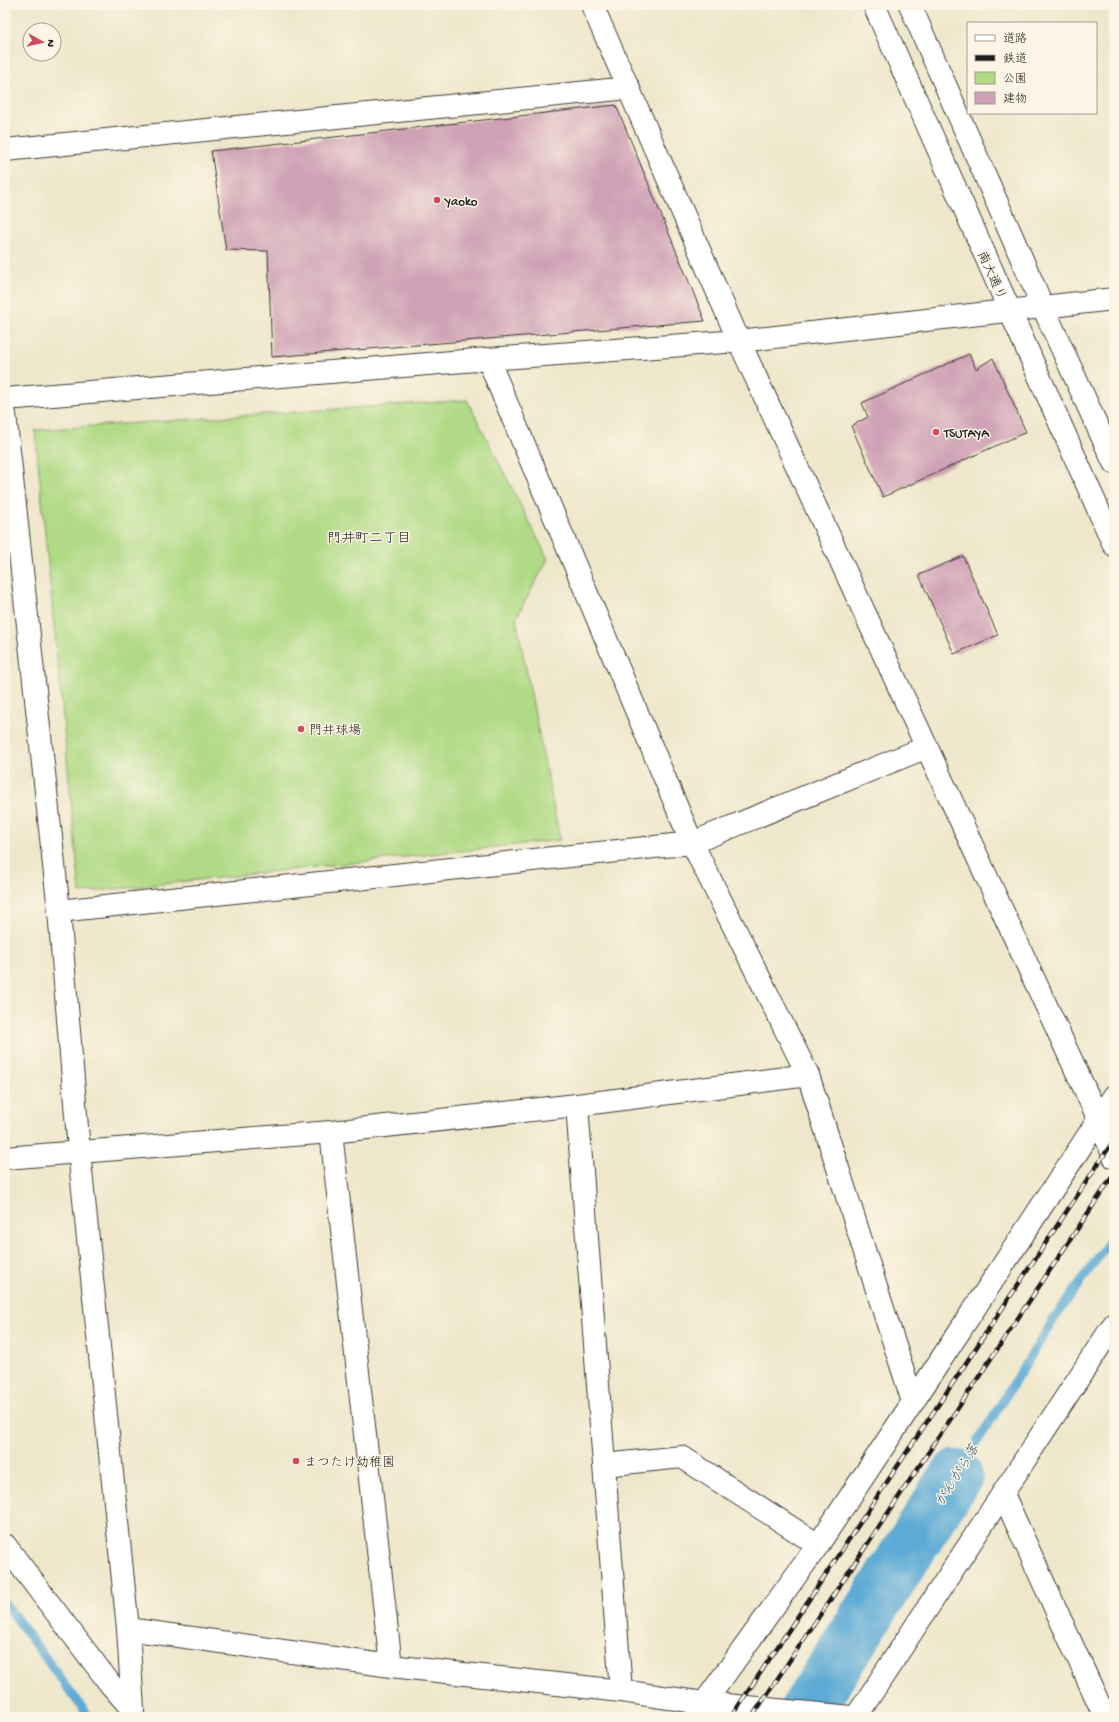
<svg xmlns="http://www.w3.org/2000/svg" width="1119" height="1722" viewBox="0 0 1119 1722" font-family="'Gochi Hand','Klee One',sans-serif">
<rect width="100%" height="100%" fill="#fcf5e5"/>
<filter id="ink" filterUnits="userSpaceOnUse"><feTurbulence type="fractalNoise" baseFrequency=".025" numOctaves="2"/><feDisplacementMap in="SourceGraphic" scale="8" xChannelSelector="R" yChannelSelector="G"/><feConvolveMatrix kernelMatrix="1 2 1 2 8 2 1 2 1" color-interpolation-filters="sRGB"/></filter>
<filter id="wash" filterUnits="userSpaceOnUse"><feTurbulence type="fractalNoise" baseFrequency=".012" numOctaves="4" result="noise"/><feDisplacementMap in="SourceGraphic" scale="16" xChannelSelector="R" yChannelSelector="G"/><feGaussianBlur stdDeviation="0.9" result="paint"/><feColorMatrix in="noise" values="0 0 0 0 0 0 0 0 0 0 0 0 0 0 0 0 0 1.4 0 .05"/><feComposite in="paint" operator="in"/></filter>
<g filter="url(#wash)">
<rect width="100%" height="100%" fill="#eee7cb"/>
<polygon fill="#b0da85" stroke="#667b50" points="467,400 548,559 516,618 560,840 80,893 35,430"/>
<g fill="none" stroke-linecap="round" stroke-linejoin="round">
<g stroke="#5baad5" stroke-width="9">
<polyline points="956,1476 1054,1319 1114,1235"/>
<polyline points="5,1603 89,1717"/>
</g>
<polyline stroke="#5baad5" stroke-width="53" points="802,1717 956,1476"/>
</g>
<g id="blocks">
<g fill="#cfa1b5">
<polygon points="616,105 705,321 272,357 268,251 226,250 211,151"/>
<polygon points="969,354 976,369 993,358 1026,432 883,497 851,426 868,417 862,403"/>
<polygon points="963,556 998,635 954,654 919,575"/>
</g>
</g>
</g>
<g filter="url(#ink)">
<use href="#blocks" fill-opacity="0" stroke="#3c3a36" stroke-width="1"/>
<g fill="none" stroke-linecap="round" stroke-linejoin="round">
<defs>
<g id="street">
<polyline points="592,5 739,341 1099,1120 1114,1157"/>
<polyline points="5,150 629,88"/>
<polyline points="488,359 692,843 808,1075 913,1402"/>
<polyline points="5,414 59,911 79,1151 128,1629 391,1666 621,1691 704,1703 852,1717"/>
<polyline points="59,911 692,843 927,747"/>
<polyline points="577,1105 621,1691"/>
<polyline points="331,1132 391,1666"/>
<polyline points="5,1158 331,1132 577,1105 808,1075"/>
<polyline points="604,1465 682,1457 818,1545"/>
<polyline points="1003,1494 1105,1717"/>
<polyline points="5,1545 111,1685 133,1710 128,1629"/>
<polyline points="697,1713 818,1545 913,1402 1114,1096"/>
</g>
<g id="secondary">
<polyline points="874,5 1114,545"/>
<polyline points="910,5 1043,307 1114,463"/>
<polyline points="5,399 488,359 739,341 1114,299"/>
<polyline points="856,1717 1114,1324"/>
</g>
</defs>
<use href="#street" stroke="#3c3a36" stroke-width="24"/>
<use href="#secondary" stroke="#3c3a36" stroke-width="24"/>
<use href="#street" stroke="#fff" stroke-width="22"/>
<use href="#secondary" stroke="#fff" stroke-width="22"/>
<defs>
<g id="rail">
<polyline points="731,1717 1114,1140"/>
<polyline points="752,1717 1114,1174"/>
</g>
</defs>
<use href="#rail" stroke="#1c1c1c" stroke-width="4.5"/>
<use href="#rail" stroke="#fcf5e5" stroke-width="3" stroke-dasharray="9" stroke-linecap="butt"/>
</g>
</g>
<g fill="#d1495b" stroke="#fcf5e5" stroke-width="1.5">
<circle cx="437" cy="200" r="4"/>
<circle cx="936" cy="432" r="4"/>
<circle cx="301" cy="729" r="4"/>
<circle cx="296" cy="1461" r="4"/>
</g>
<g text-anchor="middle" stroke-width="3" stroke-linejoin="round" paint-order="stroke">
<g font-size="13" fill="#1c1c1c" stroke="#fcf5e5" text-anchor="start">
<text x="445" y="205">Yaoko</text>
<text x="944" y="437">TSUTAYA</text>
<text x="309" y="734">門井球場</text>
<text x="304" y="1466">まつたけ幼稚園</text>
</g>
<g font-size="13" fill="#1c1c1c" stroke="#fcf5e5">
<text transform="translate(993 275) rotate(66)" y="5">南大通り</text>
</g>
<g font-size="14" fill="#1c1c1c" stroke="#fcf5e5">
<text x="369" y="542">門井町二丁目</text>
</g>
<g font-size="14" font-style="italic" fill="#385c6f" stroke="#fcf5e5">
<text transform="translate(956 1475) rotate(-58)" y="5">がんがら落</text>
</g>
</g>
<rect width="1119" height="1722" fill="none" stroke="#fcf5e5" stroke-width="20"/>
<rect x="967" y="22" width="130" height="92" fill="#fcf5e5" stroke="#a29e95"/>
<rect x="975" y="35" width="20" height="6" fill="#ffffff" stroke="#a29e95"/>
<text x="1003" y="42" font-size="12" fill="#1c1c1c">道路</text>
<rect x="975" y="55" width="20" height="6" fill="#1c1c1c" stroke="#a29e95"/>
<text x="1003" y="62" font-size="12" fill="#1c1c1c">鉄道</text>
<rect x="975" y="72" width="20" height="12" fill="#b0da85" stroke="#a29e95"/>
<text x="1003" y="82" font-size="12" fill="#1c1c1c">公園</text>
<rect x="975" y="92" width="20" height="12" fill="#cfa1b5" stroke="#a29e95"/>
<text x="1003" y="102" font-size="12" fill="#1c1c1c">建物</text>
<g transform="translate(42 42) rotate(98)"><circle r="19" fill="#fcf5e5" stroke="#a29e95"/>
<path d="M0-3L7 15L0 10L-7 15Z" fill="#d1495b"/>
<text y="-6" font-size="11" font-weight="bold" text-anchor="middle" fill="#1c1c1c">N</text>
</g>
</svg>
